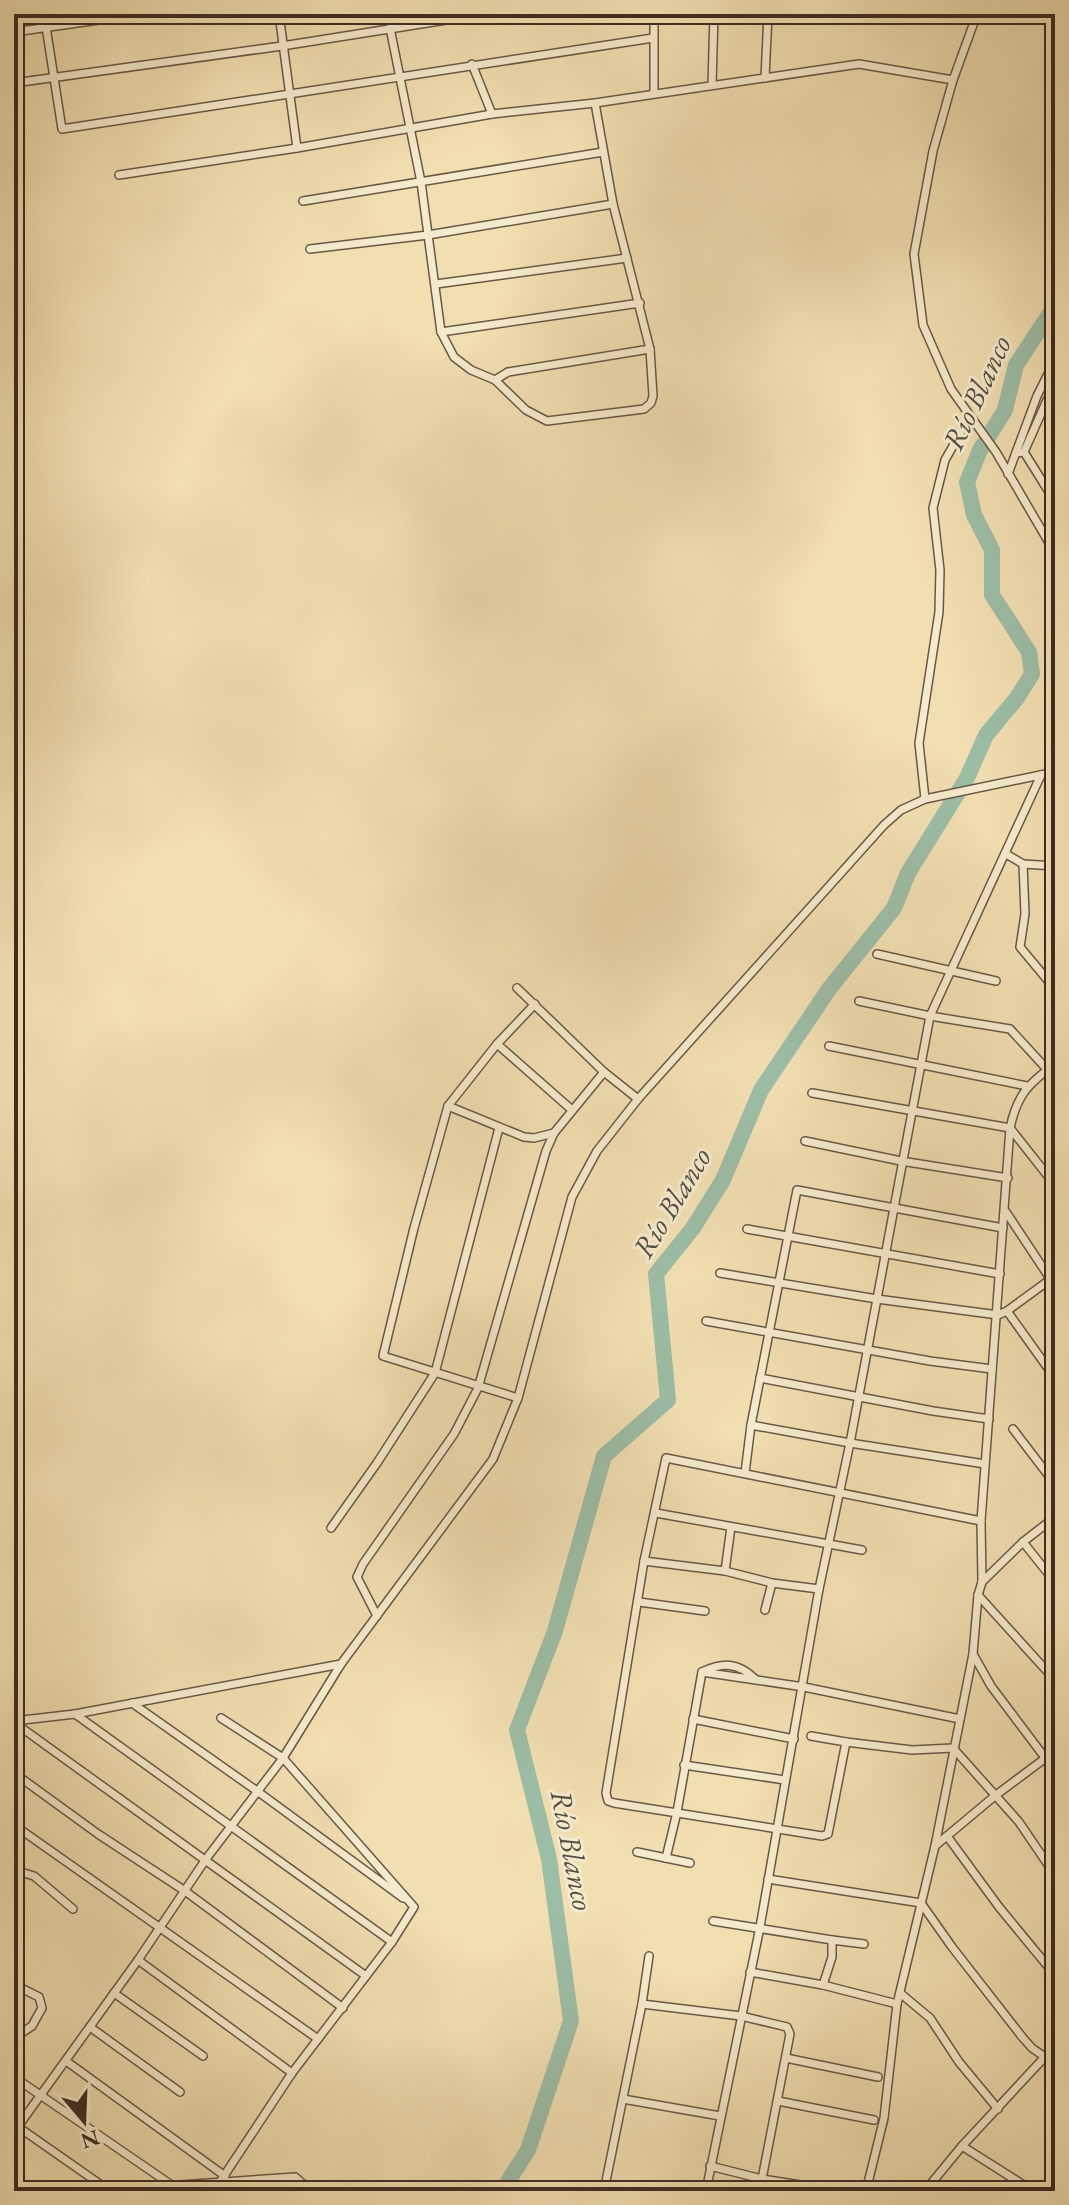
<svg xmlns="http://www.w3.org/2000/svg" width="1069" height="2205" viewBox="0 0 1069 2205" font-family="'EB Garamond',serif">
<rect width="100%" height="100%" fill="#f1deb1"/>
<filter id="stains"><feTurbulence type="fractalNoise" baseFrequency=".0025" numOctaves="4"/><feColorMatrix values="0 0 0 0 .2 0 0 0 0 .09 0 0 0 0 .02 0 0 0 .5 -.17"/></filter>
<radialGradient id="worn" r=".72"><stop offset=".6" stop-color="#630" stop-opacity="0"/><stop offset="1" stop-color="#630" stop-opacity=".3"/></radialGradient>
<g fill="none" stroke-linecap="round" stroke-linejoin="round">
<polyline stroke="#9cbda6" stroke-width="16" points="502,2191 528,2150 571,2021 549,1859 517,1730 555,1631 604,1456 668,1400 656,1274 693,1228 723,1180 761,1090 829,989 894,908 908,873 967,778 986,735 1017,698 1032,674 1029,652 992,595 992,550 974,515 967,482 980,450 1005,410 1016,365 1055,306"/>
<defs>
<g id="street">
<polyline points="44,14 62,129 653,38"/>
<polyline points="279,14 297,148"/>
<polyline points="399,14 399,27"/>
<polyline points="654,14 654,93"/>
<polyline points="977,14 953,80 933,151 914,254 923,325 951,389 996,452 1055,553"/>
<polyline points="390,28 421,182 441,332 454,357 471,370 495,380 526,410 547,421 644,409 651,403 653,396 650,349 613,204 595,103"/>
<polyline points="14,32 141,14"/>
<polyline points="472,64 492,114"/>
<polyline points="765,78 768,14"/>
<polyline points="14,83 282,46 484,14"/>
<polyline points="712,85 714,14"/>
<polyline points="119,175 297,148 492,114 595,103 859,64 953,80"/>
<polyline points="303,201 603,152"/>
<polyline points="310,249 428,235 613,204"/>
<polyline points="436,284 627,258"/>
<polyline points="441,332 640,303"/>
<polyline points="495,380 508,372 650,349"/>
<polyline points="1024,452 1044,484"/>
<polyline points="1016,453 1024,452 1047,400 1055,409"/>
<polyline points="1008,474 1037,396 1055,360"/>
<polyline points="1055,477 1044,484 1055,502"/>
<polyline points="925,799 919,743 939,612 940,570 933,508 945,460 970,416"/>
<polyline points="1006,854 1023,864 1055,866"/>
<polyline points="1023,864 1025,914 1020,947 1055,989"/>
<polyline points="877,954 996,981"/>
<polyline points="517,988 604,1072 638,1099"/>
<polyline points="859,1001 930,1016 1010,1029 1055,1078"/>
<polyline points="497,1044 572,1110"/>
<polyline points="829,1046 1027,1086"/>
<polyline points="812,1093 1010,1128 1055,1185"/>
<polyline points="448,1106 524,1137 534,1138 554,1133"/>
<polyline points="805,1141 901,1161 1008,1178"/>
<polyline points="1006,1212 1055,1286"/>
<polyline points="747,1229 1000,1274"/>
<polyline points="720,1273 877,1299 998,1315 1007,1311 1055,1276"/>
<polyline points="1007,1311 1055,1378"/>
<polyline points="706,1321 930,1361 992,1369"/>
<polyline points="760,1378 933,1411 989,1419"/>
<polyline points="518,1398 383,1356 414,1228 448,1106 497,1044 535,1004"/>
<polyline points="751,1425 850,1443 985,1464"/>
<polyline points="1013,1429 1055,1484"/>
<polyline points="745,1473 751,1425 797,1190 1003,1228"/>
<polyline points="656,1513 862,1550"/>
<polyline points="981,1521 666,1458 644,1561 606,1793 608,1801 614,1803 822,1836 828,1834 846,1742 912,1750 953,1748 1019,1822 1055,1875"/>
<polyline points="331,1528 377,1463 435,1373 499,1128"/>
<polyline points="1023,1542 1055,1582"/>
<polyline points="644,1561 725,1571 772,1583 819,1589"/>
<polyline points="725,1571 731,1527"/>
<polyline points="982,1582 1023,1542 1055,1517"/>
<polyline points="978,1595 1055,1680"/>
<polyline points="639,1602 705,1611"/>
<polyline points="765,1610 772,1583"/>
<polyline points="377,1616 357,1577 363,1564 454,1434 478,1388 546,1151 554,1133 604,1072"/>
<polyline points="973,1654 991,1686 1055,1771"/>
<path d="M 704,1671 C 724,1662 738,1663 754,1678"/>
<polyline points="702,1672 804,1687 960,1719"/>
<polyline points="132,1703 257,1791 403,1898"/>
<polyline points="75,1714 392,1942"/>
<polyline points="693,1719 794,1739"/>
<polyline points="14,1721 75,1714 341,1664"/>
<polyline points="19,1726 366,1976"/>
<polyline points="811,1736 846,1742"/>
<polyline points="684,1765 785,1780"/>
<polyline points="14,1773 98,1834 185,1891 343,2008"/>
<polyline points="14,1825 318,2039"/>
<polyline points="947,1836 999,1907 1055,1975"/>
<polyline points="935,1846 996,1795 1055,1751"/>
<polyline points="637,1852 666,1858"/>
<polyline points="690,1863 666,1858 677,1812 702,1672"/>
<polyline points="14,1870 34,1876 73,1909"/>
<polyline points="768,1879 921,1903 952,1947 1023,2038 1032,2048 1055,2064"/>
<polyline points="713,1921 832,1940 832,1957 823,1985 897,2004"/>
<polyline points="832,1940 864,1944"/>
<polyline points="138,1960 292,2073"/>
<polyline points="750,1972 823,1985"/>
<polyline points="114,1993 203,2056"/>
<polyline points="900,1993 930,2018 959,2062 998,2109"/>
<polyline points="642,2004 741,2016 787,2027 790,2034 762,2179 710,2166"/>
<polyline points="90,2027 180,2092"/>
<polyline points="14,2038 32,2026 42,2008 39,1997 17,1986"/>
<polyline points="786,2058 878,2077"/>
<polyline points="66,2061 225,2176"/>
<polyline points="14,2077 170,2184"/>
<polyline points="623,2099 720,2116"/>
<polyline points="778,2101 874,2120"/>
<polyline points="14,2124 107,2189"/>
<polyline points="14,2132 138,1960 206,1859 283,1758 341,1664 493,1459 518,1398 572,1197 597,1151 638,1099 884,825 901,810 925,799 1055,772"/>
<polyline points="962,2146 1033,2191"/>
<polyline points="762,2179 839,2191"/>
<polyline points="220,2182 292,2073 392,1942 414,1907 283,1758 221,1718"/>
<polyline points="93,2191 295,2177 311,2191"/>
<polyline points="604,2191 642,2004 649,1956"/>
<polyline points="706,2191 760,1927 819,1589 850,1443 930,1016 1041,775"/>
<path d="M 866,2191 L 884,2118 L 897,2004 L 935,1846 L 973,1654 L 978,1595 L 982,1582 L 981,1521 L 1010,1128 C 1017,1095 1028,1084 1055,1064"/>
<polyline points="925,2191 962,2146 1055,2046"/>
</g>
</defs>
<use href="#street" stroke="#6a5846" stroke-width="10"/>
<use href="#street" stroke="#f6eacc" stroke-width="7"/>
</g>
<g text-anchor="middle" stroke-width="6" stroke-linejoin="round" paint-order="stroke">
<g font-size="30" font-style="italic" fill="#555044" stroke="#f6eacc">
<text transform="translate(977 393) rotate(-65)" y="10">Río Blanco</text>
<text transform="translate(672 1203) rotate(-59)" y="10">Río Blanco</text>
<text transform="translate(572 1850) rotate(79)" y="10">Río Blanco</text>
</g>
</g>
<rect width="1069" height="2205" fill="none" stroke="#f1deb1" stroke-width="48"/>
<rect x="16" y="16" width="1037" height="2173" fill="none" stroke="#3d2c23" stroke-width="4"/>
<rect x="24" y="24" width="1021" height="2157" fill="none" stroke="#3d2c23" stroke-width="2"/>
<g transform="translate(84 2121) rotate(161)" stroke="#f6eacc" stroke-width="6" paint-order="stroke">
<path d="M0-6L14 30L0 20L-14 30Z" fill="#3d2c23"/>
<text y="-12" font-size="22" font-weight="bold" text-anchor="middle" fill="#3d2c23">N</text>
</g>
<rect width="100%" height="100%" filter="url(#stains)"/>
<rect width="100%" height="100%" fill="url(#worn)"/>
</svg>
